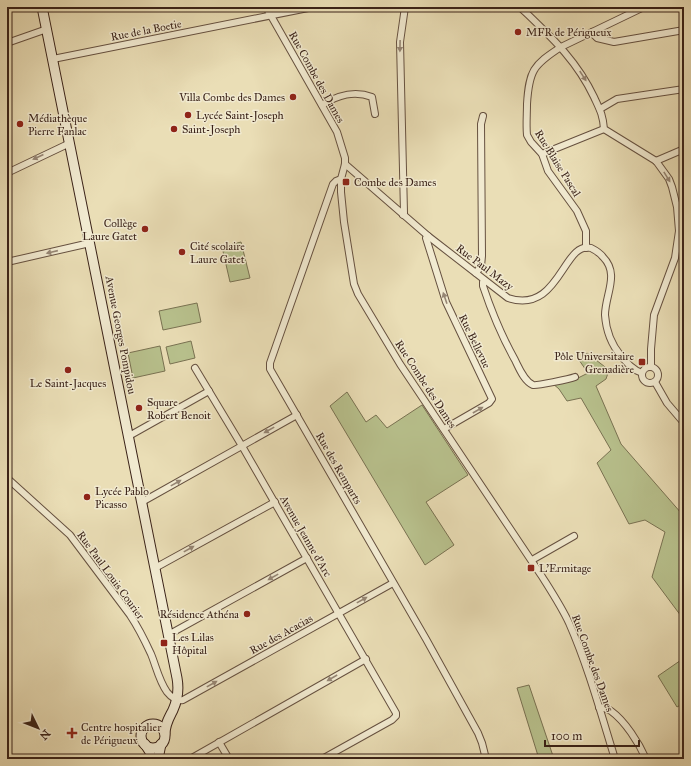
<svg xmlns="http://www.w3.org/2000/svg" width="691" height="766" viewBox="0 0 691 766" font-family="'IM FELL Great Primer',serif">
<rect width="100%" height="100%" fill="#eadeb6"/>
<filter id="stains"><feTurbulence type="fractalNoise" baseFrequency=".005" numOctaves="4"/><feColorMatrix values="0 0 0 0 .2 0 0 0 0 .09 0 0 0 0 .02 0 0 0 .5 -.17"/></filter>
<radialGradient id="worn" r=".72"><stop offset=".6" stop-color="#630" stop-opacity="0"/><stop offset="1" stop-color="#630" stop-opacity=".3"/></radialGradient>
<g fill="#b8c18d" stroke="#797252">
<polygon points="241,242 250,278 230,282 222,247"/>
<polygon points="197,303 201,322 163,330 159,311"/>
<polygon points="191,341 195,358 170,364 166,347"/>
<polygon points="160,346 165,371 133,378 128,353"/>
<polygon points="587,353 609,370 606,379 596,386 621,444 682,514 684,513 684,620 652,577 665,532 645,520 629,524 597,463 611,450 581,398 567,401 559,389 552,383 572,381 588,373 579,360"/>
<polygon points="347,392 366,422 376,415 387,428 422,405 468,475 426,502 454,545 425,565 330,406"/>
<polygon points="684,658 684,703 677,707 658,676"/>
<polygon points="529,685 554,759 539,759 517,688"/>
</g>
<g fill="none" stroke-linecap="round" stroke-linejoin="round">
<defs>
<g id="street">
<path d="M 266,7 L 337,132 L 345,158 L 345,164 L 341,179 L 341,192 L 344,222 L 354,284 L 358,294 L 400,364 L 541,575 C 551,591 561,606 569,623 C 588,666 601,714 615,759"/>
<path d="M 520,7 C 550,36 576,59 594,97 C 600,110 603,115 604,129 L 656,161"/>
<polyline points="592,32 594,35 597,38 614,42 684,30"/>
<polyline points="7,43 47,29"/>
<polyline points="53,59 313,7"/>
<path d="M 322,105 C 338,95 354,90 372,97 L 375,114"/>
<polyline points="600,109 617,99 684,89"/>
<polyline points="542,154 604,129"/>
<polyline points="656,161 684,149"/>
<path d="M 345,164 L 428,236 L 508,298 C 560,315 563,240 591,248 C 595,250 600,253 603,257 C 620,274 605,295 605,315 C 606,330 611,344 621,356 C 627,363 633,370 642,373"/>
<polyline points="7,173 70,143"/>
<polyline points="341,179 336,181 333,184 270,363 270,369 426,639 478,733 482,743 486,759"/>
<polyline points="403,215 404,213 400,42 405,7"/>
<polyline points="428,236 426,238 446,302 492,399 489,403 444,429"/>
<path d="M 586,248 L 586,231 L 577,211 L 548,171 L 542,154 L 531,142 L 527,135 C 526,125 527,114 527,104 C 529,71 533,65 561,47 L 644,7"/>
<polyline points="7,262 90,243"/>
<polyline points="476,273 481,266 482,256 481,124 483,116"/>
<path d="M 484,280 L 483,282 L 483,286 C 492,313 501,335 515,360 C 519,368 524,381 533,385 C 536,386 570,379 575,377"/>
<circle cx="650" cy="375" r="8"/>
<polyline points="651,367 651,349 654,315 675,258 679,231 677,207 672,187 669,179 656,161"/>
<polyline points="195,368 242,446 396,713 396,716 392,720 322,759"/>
<polyline points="655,382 667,403 684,423"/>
<polyline points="129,436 209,391"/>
<path d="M 7,478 L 70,535 L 130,615 C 138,627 145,641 151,654 C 156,666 159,681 167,692 C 171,697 177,701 183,700 L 393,583"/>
<polyline points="142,502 297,415"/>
<polyline points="532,560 574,536"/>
<polyline points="155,568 275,502"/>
<polyline points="168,635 307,558"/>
<path d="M 599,707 C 603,708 607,708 611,711 C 625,721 639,743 646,759"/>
<polyline points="219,742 229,759"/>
<polyline points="190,759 366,659"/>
</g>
<g id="secondary">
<path d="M 42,7 L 177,678 C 179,689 178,699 173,710 C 169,718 165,724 165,734"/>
<circle cx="153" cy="736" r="12"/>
<polyline points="145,744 150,752 151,759"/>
<polyline points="158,759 161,744"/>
</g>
</defs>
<use href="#street" stroke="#665140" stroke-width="8"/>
<use href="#secondary" stroke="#3a2218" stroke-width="11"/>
<use href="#street" stroke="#f1ead0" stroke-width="6"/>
<use href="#secondary" stroke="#f1ead0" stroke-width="9"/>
</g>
<defs><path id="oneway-solid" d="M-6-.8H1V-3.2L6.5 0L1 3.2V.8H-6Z"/></defs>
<g fill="#968674">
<use href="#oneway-solid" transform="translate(400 46) rotate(91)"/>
<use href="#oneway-solid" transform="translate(583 76) rotate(57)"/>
<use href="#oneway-solid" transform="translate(38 157) rotate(155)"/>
<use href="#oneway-solid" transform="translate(667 177) rotate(58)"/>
<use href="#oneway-solid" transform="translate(52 252) rotate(167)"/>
<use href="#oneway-solid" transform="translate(445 298) rotate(-109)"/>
<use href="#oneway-solid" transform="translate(478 410) rotate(-30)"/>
<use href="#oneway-solid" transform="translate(269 430) rotate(151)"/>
<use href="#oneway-solid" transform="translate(176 483) rotate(-29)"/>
<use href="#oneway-solid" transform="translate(189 549) rotate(-29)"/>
<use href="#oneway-solid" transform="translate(273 577) rotate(151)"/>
<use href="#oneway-solid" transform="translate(362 600) rotate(-29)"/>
<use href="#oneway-solid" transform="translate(332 678) rotate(150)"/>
<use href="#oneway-solid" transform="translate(212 684) rotate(-29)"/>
</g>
<g fill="#8f2418" stroke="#f1ead0" stroke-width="1.5">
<circle cx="518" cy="32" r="4"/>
<circle cx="293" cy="97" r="4"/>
<circle cx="188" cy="115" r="4"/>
<circle cx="20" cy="124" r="4"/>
<circle cx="174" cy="129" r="4"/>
<rect x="342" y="178" width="8" height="8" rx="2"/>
<circle cx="145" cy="229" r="4"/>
<circle cx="182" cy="252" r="4"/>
<rect x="638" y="358" width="8" height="8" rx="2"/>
<circle cx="68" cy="370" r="4"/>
<circle cx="139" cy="408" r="4"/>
<circle cx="87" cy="497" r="4"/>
<rect x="527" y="564" width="8" height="8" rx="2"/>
<circle cx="247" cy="614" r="4"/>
<rect x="160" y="639" width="8" height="8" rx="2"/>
<path d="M70 727h4v4h4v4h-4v4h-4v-4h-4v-4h4z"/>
</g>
<g text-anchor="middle" stroke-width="3" stroke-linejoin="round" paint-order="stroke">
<g font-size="11" fill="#3a2218" stroke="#f1ead0">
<text transform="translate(146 30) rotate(-11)" y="4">Rue de la Boetie</text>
<text transform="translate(317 77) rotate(61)" y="4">Rue Combe des Dames</text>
<text transform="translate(558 163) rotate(58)" y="4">Rue Blaise Pascal</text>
<text transform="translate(485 267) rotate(37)" y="4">Rue Paul Mazy</text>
<text transform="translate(121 335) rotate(79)" y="4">Avenue Georges Pompidou</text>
<text transform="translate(475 341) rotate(64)" y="4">Rue Bellevue</text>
<text transform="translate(426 384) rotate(57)" y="4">Rue Combe des Dames</text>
<text transform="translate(339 468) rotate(60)" y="4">Rue des Remparts</text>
<text transform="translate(306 536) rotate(60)" y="4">Avenue Jeanne d'Arc</text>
<text transform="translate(111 575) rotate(54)" y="4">Rue Paul Louis Courier</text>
<text transform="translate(281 634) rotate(-29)" y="4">Rue des Acacias</text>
<text transform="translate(593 663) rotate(70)" y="4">Rue Combe des Dames</text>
</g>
<g font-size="11" fill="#3a2218" stroke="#f1ead0" text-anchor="start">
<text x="526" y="36">MFR de Périgueux</text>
<text x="285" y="101" text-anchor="end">Villa Combe des Dames</text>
<text x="196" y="119">Lycée Saint-Joseph</text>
<text x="28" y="122">Médiathèque<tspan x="28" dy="13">Pierre Fanlac</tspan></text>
<text x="182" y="133">Saint-Joseph</text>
<text x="354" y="186">Combe des Dames</text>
<text x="137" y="227" text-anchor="end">Collège<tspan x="137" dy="13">Laure Gatet</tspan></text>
<text x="190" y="250">Cité scolaire<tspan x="190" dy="13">Laure Gatet</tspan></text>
<text x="634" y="360" text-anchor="end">Pôle Universitaire<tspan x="634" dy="13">Grenadière</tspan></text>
<text x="68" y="387" text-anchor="middle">Le Saint-Jacques</text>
<text x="147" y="406">Square<tspan x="147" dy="13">Robert Benoit</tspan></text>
<text x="95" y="495">Lycée Pablo<tspan x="95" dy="13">Picasso</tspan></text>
<text x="539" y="572">L'Ermitage</text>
<text x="239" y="618" text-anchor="end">Résidence Athéna</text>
<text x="172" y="641">Les Lilas<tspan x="172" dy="13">Hôpital</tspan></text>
<text x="81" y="731">Centre hospitalier<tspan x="81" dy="13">de Périgueux</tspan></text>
</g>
</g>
<rect width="691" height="766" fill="none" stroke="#eadeb6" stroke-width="24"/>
<rect x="8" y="8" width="675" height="750" fill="none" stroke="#3a2218" stroke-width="2"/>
<rect x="12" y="12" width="667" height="742" fill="none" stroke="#3a2218"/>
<g transform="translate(38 728) rotate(133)" stroke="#f1ead0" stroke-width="3" paint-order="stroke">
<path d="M0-3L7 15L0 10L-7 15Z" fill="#3a2218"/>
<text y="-6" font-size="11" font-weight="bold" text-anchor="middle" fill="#3a2218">N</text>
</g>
<path d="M545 740v6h94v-6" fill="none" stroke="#3a2218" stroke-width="2"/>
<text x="551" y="740" font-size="12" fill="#3a2218" stroke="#f1ead0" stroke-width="3" paint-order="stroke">100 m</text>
<rect width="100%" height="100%" filter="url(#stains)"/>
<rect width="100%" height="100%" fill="url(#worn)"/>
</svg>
